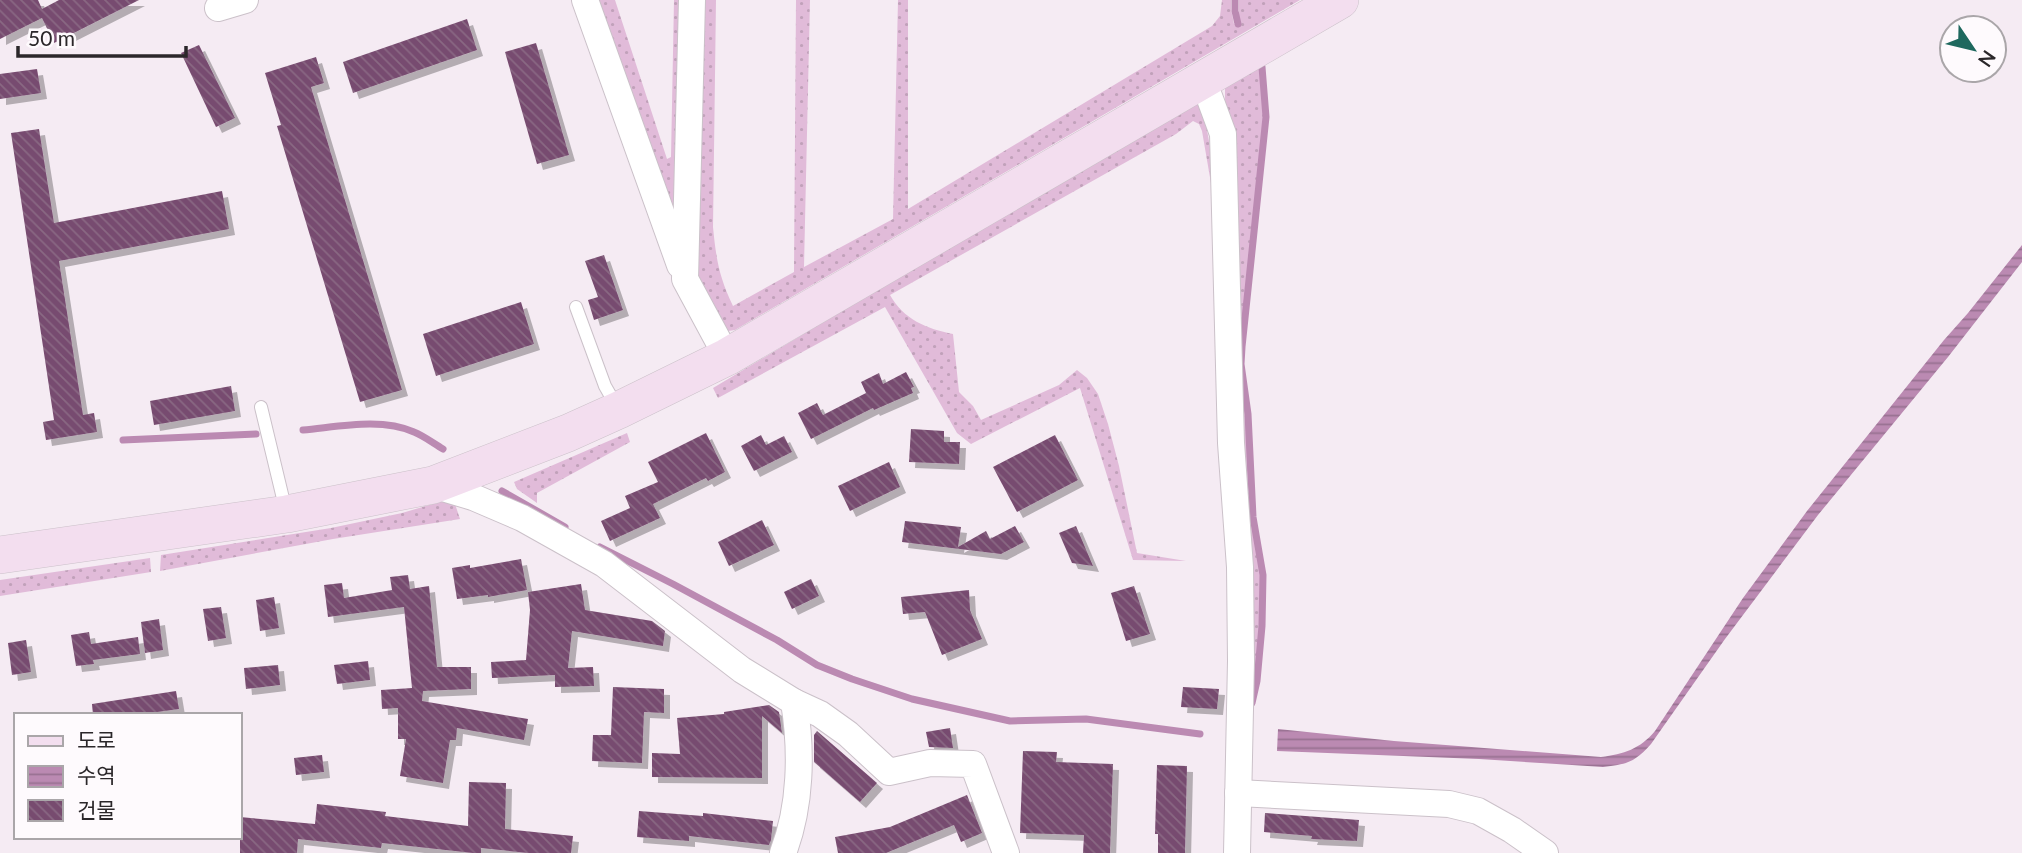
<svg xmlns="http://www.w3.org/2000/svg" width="2022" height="853" viewBox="0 0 2022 853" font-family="Lato,'Noto Sans KR',sans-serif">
<defs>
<pattern id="grass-dots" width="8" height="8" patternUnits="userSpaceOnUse" patternTransform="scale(1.75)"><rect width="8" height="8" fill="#e1bbd9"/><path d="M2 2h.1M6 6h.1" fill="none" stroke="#c1a1ba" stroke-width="1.8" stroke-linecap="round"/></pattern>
<pattern id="water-rules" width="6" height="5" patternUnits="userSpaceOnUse" patternTransform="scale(1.75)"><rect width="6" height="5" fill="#bb8ab2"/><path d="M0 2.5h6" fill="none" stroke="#987191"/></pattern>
<pattern id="building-back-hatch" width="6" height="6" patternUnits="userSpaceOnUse" patternTransform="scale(1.75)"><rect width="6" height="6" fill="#774b6f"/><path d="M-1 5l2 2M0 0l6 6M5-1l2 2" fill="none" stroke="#896883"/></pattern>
<filter id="shadow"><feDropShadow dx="6" dy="6" stdDeviation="0" flood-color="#0004"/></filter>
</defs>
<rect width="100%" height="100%" fill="#f5ebf3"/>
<g fill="url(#grass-dots)">
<polygon points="599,0 615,0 667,159 671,157 674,0 685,0 677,209 670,204 654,168"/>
<path d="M 698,0 L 716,0 L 713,227 C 716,258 719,277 733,306 L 794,272 L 796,0 L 810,0 L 804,267 L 893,219 L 898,0 L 908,0 L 908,209 L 1212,26 L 1220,16 L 1222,0 L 1231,0 L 1231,9 L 1234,24 L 1239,26 L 1239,0 L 1300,0 L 735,330 L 728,331 L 696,284 Z"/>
<polygon points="1260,68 1264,105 1263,132 1240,347 1240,364 1246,414 1251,517 1261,576 1260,626 1255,681 1246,716 1228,214 1225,96 1225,85"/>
<path d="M 1196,100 C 1212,131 1211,161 1213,195 L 1202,131 L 1199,124 L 1193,121 L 1176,134 L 890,295 C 903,319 927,329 953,334 L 959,392 L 973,406 L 981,420 L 1059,385 L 1077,370 L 1087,378 L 1098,394 L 1108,424 L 1119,466 L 1137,553 L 1186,561 L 1133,560 L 1080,388 L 971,444 L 957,433 L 885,307 L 718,398 L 713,388 Z"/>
<polygon points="627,433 630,442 537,493 537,503 517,489 514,482"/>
<polygon points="453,498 460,519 333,539 160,571 161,555 331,528 402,513"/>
<polygon points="150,558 151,572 0,596 0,580"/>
</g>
<path fill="url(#water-rules)" d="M 2022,245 L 2022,262 L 1948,357 L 1818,515 L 1725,639 L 1651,744 C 1634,763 1627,764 1603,767 L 1479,759 L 1277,751 L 1278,729 L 1394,741 L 1601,757 C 1624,754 1640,749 1655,731 L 1743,598 L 1807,511 L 1944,340 L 1968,313 Z"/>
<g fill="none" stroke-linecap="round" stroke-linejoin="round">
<g stroke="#bb8ab2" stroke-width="7">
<polyline points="1235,0 1235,11 1238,24"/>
<path d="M 303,430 C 337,427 381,417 414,432 C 424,436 433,443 443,449"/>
<polyline points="123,440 256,434"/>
<polyline points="502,491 565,527"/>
<polyline points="600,547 673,584 777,640 817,665 852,679 912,699 1010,721 1086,719 1200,734"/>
<polyline points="1252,703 1257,681 1262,626 1263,575 1253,517 1248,414 1241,364 1242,347 1266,117 1262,67"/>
</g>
</g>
<g fill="url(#building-back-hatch)" filter="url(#shadow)">
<polygon points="0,0 38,0 42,9 59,0 139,0 54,43 42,18 0,39"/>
<polygon points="467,19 477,50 353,93 343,62"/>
<polygon points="536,43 569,155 537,164 505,52"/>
<polygon points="199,45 235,118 216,127 181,53"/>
<polygon points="316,57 324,83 311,87 402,390 360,402 277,126 281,125 265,73"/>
<polygon points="37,69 41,93 0,99 0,74"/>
<polygon points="39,129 54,223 222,191 229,229 59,261 83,415 94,413 97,432 46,440 43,422 54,420 11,133"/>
<polygon points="604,255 623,310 594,320 588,300 598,297 585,261"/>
<polygon points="521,302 534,344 436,376 423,334"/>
<polygon points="906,372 914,387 911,388 913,393 874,410 873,408 811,439 798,413 817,403 823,415 866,393 861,382 879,373 883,384"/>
<polygon points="231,386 235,411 154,425 150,401"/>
<polygon points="911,429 944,431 944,442 960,442 959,464 909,462"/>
<polygon points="706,433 725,472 708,481 706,478 653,504 660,518 610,541 601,521 630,508 625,496 658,482 648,462"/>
<polygon points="761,435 766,445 784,436 792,452 754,471 741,446"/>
<polygon points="1055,435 1078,480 1017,512 993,467"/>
<polygon points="889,462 900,487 850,511 838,486"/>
<polygon points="762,520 774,545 729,566 718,542"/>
<polygon points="905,521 961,527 958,547 986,531 990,539 1015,526 1024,542 1001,554 902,542"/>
<polygon points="1076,526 1093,566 1072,563 1059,533"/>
<polygon points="521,559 527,590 488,597 488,595 457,599 452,568 470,565 470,568"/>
<polygon points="408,575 410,589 429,586 437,667 471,667 471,689 423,691 422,701 528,719 524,740 457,728 456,740 450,740 443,783 400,776 406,739 398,739 398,708 382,709 381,690 412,688 404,607 328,617 324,585 342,583 344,598 392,590 390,577"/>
<polygon points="811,579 819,596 792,609 784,592"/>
<polygon points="581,584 585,610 652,621 665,631 663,646 572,631 568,668 593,667 594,686 555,687 555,675 492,678 491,662 526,660 530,610 528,592"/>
<polygon points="1134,586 1150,634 1126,641 1111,593"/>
<polygon points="969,590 970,610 982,639 942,655 925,612 903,614 901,597"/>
<polygon points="274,597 279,628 260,631 256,600"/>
<polygon points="221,607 226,638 208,641 203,609"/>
<polygon points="159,619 163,650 145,653 141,622"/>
<polygon points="89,632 91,644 138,637 140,654 93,660 94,664 76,666 71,635"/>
<polygon points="26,640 31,672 12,675 8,643"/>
<polygon points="368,661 370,680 337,684 334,665"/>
<polygon points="278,665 280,685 246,689 244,668"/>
<polygon points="613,687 664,689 664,713 644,712 642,763 592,761 593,735 611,735"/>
<polygon points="1183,687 1219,689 1217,709 1181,707"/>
<polygon points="176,691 179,709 135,715 93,715 92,704"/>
<polygon points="769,705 779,712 782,733 762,716 762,778 652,777 652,753 680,754 677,718 724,714 724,712"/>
<polygon points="950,728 953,748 929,747 926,732"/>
<polygon points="817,731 877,783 860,802 814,762 814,735"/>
<polygon points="1023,751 1057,752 1056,762 1113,764 1110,853 1083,853 1084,835 1020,833"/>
<polygon points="322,755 324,772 296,775 294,758"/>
<polygon points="1157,765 1187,766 1185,853 1158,853 1158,834 1155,834"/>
<polygon points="469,782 506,783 505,829 573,836 571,853 528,853 481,848 481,853 473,853 382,843 381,848 298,839 297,853 240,853 240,817 315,824 317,804 386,812 385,816 468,826"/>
<polygon points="967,795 982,833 961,842 954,825 886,853 838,853 835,837 890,827"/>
<polygon points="639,811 703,816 703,813 773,821 771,840 769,845 689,836 689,841 637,837"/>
<polygon points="1265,813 1359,820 1357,841 1311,839 1312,836 1264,832"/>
</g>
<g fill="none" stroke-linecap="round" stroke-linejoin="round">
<defs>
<g id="lane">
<polyline points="576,307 605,386 617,407"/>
<polyline points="261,407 286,511"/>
</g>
<g id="street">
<polyline points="585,0 680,265"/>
<polyline points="692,0 685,279 727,357"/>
<polyline points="218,8 245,0"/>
<polyline points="1203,80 1223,134 1231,443 1240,567 1241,661 1237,853"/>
<path d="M 433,485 L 473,497 L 522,518 L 604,564 L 742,670 L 794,702 C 802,751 801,806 783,853"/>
<polyline points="794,702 820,714 848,734 889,772 930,763 973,764 1006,853"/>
<polyline points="1238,793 1449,804 1478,811 1512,830 1545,853"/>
</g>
<polyline id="secondary" points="0,555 287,514 433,485 568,433 619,410 727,357 1340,0"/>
</defs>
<use href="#lane" stroke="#cbc1c9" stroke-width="14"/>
<use href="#street" stroke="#cbc1c9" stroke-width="28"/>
<use href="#secondary" stroke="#cbc1c9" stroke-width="38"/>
<use href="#lane" stroke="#fff" stroke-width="12"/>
<use href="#street" stroke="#fff" stroke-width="26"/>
<use href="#secondary" stroke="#f3deef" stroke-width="37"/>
</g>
<rect x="14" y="713" width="228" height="126" fill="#fefafd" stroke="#aaa6a9" stroke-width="2"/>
<rect x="28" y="736" width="35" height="10" fill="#f3deef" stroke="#aaa6a9" stroke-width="2"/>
<text x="77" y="748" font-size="21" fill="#2b272a">도로</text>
<rect x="28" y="766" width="35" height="21" fill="url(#water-rules)" stroke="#aaa6a9" stroke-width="2"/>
<text x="77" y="783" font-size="21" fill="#2b272a">수역</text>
<rect x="28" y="800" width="35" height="21" fill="url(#building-back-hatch)" stroke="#aaa6a9" stroke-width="2"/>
<text x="77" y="818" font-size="21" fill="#2b272a">건물</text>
<g transform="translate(1973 49) rotate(125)"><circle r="33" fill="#fefafd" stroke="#aaa6a9" stroke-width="2"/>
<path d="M0-5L12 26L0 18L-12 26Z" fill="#1e685e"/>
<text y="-10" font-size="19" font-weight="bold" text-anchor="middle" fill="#2b272a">N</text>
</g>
<path d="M18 46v10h168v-10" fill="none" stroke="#2b272a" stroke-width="3.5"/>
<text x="28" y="46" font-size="21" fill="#2b272a" stroke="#fefafd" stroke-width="5" paint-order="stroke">50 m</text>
</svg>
